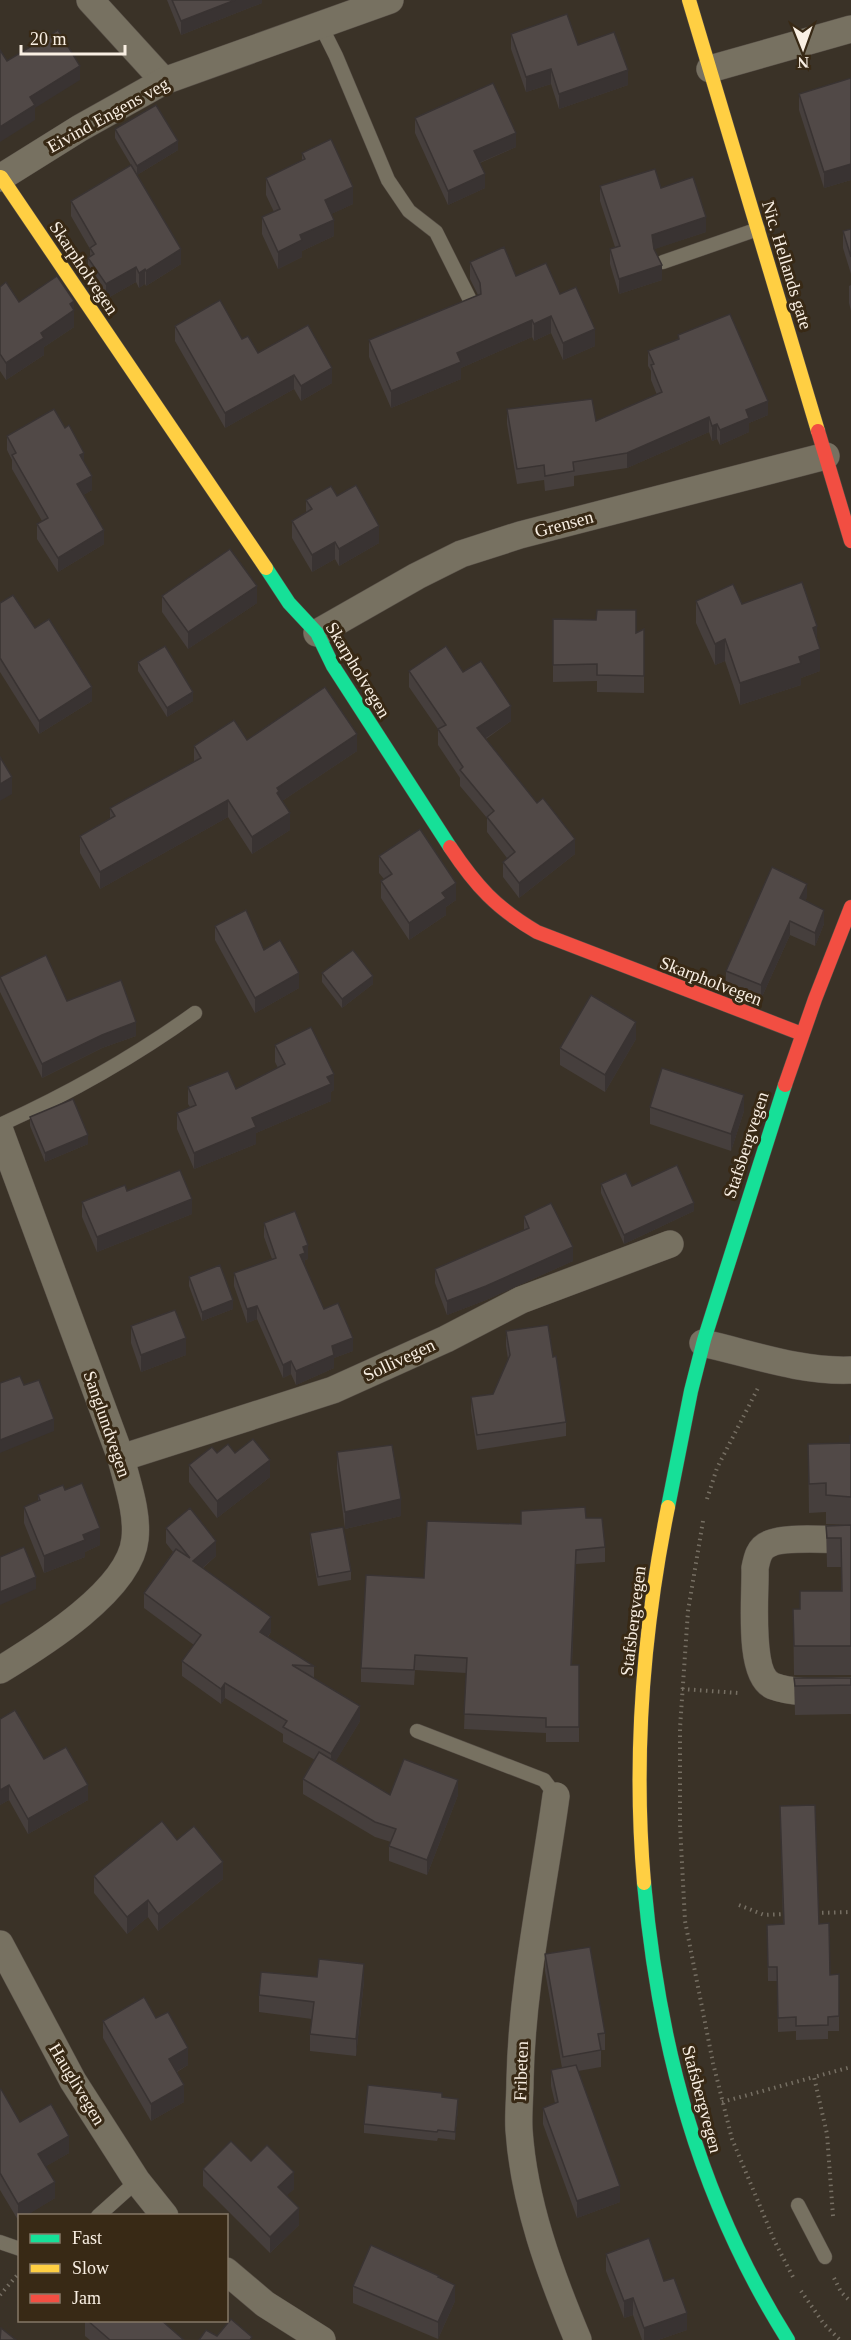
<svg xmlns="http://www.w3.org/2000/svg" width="851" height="2340" viewBox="0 0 851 2340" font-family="'Times New Roman',serif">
<rect width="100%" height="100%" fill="#3a3227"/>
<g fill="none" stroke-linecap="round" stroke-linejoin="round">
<defs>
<g id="lane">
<polyline points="320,24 336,56 388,180 409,211 436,232 472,304"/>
<polyline points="663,262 758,229"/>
<path d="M 0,1125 C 68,1094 134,1057 195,1013"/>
<polyline points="417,1731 544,1780 556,1796"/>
<polyline points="798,2205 825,2257"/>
<polyline points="98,2216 137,2181"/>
<polyline points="0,2242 20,2249"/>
</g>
<g id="street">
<polyline points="90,0 164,81"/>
<polyline points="710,69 851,29"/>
<polyline points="0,178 80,128 164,81 390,0"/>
<polyline points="317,633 417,576 461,554 520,535 826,456"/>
<path d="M 0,1131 L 121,1458 C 127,1483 138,1512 135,1539 C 130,1590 41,1645 0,1670"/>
<path d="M 703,1343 C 752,1354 800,1372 851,1370"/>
<polyline points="121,1458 333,1390 446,1339 521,1300 670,1244"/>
<path d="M 851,1540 C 832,1540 784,1536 769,1544 C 759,1548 757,1558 755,1568 C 756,1593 747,1675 773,1686 C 797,1695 826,1691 851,1691"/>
<path d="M 556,1796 C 543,1891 522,1984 520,2080 C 520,2097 518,2114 519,2130 C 524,2203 550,2273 578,2340"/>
<polyline points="0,1944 73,2081 137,2181 165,2216"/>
<polyline points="226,2271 265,2304 322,2340"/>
</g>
<g id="fast">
<polyline points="266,568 289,603 317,633 333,666 450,847"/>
<polyline points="668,1507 691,1391 704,1340 785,1085"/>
<path d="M 644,1883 C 659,2048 699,2199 788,2340"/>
</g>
<g id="slow">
<polyline points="689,0 818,431"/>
<polyline points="1,177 266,568"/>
<path d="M 644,1883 C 633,1757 643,1631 668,1507"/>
</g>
<g id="jam">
<polyline points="818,431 851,541"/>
<path d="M 450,847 C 476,886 496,908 537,932 L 802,1034"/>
<polyline points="785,1085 815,999 851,907"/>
</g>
</defs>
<use href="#lane" stroke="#574f47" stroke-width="15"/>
<use href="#street" stroke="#574f47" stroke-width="28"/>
<use href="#fast" stroke="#574f47" stroke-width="15"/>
<use href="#slow" stroke="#574f47" stroke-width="15"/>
<use href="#jam" stroke="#574f47" stroke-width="15"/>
<g stroke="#766f63" stroke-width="4" stroke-dasharray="1.5 4.5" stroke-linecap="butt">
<polyline points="707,1499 717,1468 758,1388"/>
<polyline points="703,1521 688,1611 680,1728 680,1825 685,1921 713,2063 732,2139 775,2242 794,2279"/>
<polyline points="682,1689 738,1693"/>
<polyline points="739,1905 764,1915 787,1914"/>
<polyline points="816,1913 851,1912"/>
<polyline points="722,2102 814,2077"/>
<polyline points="833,2216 827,2134 814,2077 851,2067"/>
<polyline points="834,2278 841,2292 851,2302"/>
<polyline points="801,2291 824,2324 840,2340"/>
<polyline points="0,2295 19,2273"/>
</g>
<use href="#lane" stroke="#777161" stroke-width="14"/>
<use href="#street" stroke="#777161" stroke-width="27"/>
<use href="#fast" stroke="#16e098" stroke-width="14"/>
<use href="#slow" stroke="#ffcf43" stroke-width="14"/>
<use href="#jam" stroke="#f24e42" stroke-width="14"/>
</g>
<g fill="#463f3d">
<polygon points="167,0 262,0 262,3 181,35"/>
<polygon points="511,34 578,45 628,85 559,109 551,84 526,92 511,49"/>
<polygon points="851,78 851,180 824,188 799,110 799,94"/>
<polygon points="415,118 516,147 480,163 485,188 448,205 415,133"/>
<polygon points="115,129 178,150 137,175 115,138"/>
<polygon points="302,153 353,204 331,214 334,236 302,251 302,257 278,269 262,234 262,217 274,212 266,195 266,178 302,161"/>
<polygon points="600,186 661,188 706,232 654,249 662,280 619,294 610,264 610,249 615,247 600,201"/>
<polygon points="71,201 181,264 146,286 145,284 139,288 136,282 106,299 88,273 88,258 90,256 90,249 71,216"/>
<polygon points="851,229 851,274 843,248 843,231"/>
<polygon points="470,262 516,276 560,294 595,346 563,360 551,333 534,341 532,337 461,368 461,379 391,408 369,357 369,340 478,295 470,279"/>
<polygon points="851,285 851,311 849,303 849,286"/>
<polygon points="0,287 19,302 74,310 74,327 44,347 44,355 6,380 0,371"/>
<polygon points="175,326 242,339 258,353 332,383 301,401 294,389 225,428 175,341"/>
<polygon points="678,335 768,415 749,423 749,432 720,445 717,439 712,441 709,432 627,468 574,476 574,486 545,491 544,480 517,484 507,424 507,409 596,421 657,395 651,380 651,371 648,366 648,351 678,339"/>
<polygon points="7,436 84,462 92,490 83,495 104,544 58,572 37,539 37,524 42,521 12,469 12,460 7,450"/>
<polygon points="337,496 379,543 339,566 335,559 312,572 292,538 292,521 306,513 306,500"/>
<polygon points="162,596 257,603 188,649 162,612"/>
<polygon points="696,601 742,604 817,640 820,671 801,678 801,685 740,705 725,661 715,665 696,623"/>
<polygon points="0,603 35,628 92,701 39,734 0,672"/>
<polygon points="553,619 636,633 644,629 644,693 597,692 597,681 553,682"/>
<polygon points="138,662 193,701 167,717 138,671"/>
<polygon points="409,671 463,672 511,721 486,739 575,854 519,898 503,877 503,862 507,858 487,832 487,818 460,786 460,778 438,745 438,729 409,687"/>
<polygon points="247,740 357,751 282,801 290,830 252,854 228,817 100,889 80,853 80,836 110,819 110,808 194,762 194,746"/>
<polygon points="379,856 456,900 446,907 446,915 409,940 381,898 381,881 384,879 379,873"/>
<polygon points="807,897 805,901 824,924 815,946 790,935 761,999 726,985 726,971"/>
<polygon points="215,926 264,950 299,988 255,1013 215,940"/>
<polygon points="322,973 373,984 342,1008 322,982"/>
<polygon points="0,977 136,1036 102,1048 42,1078 0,992"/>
<polygon points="636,1039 605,1092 560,1065 560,1048"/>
<polygon points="275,1045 334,1090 331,1092 331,1101 256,1133 256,1144 194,1169 177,1129 177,1113 190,1107 188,1104 188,1087 236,1089 278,1068 275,1062"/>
<polygon points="650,1107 744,1111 731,1151 650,1124"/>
<polygon points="30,1117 88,1144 45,1162 30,1126"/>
<polygon points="601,1184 632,1186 694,1211 624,1244 601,1193"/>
<polygon points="127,1191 192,1214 97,1252 82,1217 82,1202"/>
<polygon points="524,1216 573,1261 486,1300 447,1315 435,1283 435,1269 524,1230"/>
<polygon points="264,1223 308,1259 305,1260 305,1266 324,1309 353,1351 334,1358 334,1368 296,1385 291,1374 283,1378 257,1319 247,1323 234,1286 234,1273 272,1259 264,1237"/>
<polygon points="189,1277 233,1309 202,1321 189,1286"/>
<polygon points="131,1326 186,1355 141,1372 131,1343"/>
<polygon points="506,1331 553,1357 566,1422 566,1436 477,1450 471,1411 471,1397 493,1394 508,1359 506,1346"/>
<polygon points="851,1436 851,1675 794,1675 793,1609 800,1609 841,1591 841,1567 827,1567 826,1526 848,1525 826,1524 826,1512 809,1513 808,1444 850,1443"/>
<polygon points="337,1452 401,1516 345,1529 337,1469"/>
<polygon points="217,1453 235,1453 270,1477 217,1518 189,1482 189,1465"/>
<polygon points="65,1490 100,1545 85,1552 85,1557 44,1573 24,1523 24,1507 38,1501 38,1495"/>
<polygon points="521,1511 586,1518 605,1547 605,1562 576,1564 572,1665 579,1665 579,1742 546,1742 546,1733 464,1729 466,1673 415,1670 414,1685 361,1682 361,1668 424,1578 521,1524"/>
<polygon points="166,1528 216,1556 203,1568 271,1632 268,1637 314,1666 314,1678 360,1721 335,1762 390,1795 458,1795 427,1875 389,1861 389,1846 391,1842 375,1837 303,1794 303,1779 315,1760 283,1742 283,1734 225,1698 221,1704 182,1676 182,1661 194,1645 144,1608 144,1593 173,1552 166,1543"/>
<polygon points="310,1533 351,1571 351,1580 318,1586 310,1541"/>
<polygon points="794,1678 851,1678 851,1714 795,1715"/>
<polygon points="0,1719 44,1759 88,1800 28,1834 9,1800 0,1805"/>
<polygon points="780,1806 819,1924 830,1975 839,1974 839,2031 828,2031 828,2039 796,2040 796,2031 778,2032 777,1981 768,1981 767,1925 783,1924"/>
<polygon points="177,1840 223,1879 158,1931 148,1917 127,1934 94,1893 94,1876"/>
<polygon points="545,1954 605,2033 605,2050 601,2050 601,2067 578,2071 620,2202 577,2218 543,2124 543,2108 555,2103 551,2086 551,2070 562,2068 545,1971"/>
<polygon points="364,1981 356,2056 310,2051 310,2034 312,2019 259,2012 259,1995"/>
<polygon points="156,2018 188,2065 177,2072 184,2102 151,2121 103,2038 103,2021"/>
<polygon points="0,2089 20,2122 69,2153 46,2166 55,2198 18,2220 0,2190"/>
<polygon points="442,2097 458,2107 455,2140 438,2138 437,2141 364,2133 364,2124"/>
<polygon points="251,2161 294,2189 287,2195 299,2225 270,2253 203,2186 203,2169"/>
<polygon points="606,2254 664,2281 687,2330 658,2340 642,2340 633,2315 624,2318 606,2271"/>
<polygon points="439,2278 455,2301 438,2339 353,2303 353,2286"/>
<polygon points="85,2320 161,2320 184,2340 90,2340 85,2336"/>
</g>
<g fill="#393332">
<polygon points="235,0 262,0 262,3 181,35 181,21"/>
<polygon points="80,66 80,80 35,108 35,120 0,142 0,127 30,97"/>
<polygon points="551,69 551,84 526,92 526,77"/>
<polygon points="628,70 628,85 559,109 559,94"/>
<polygon points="516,133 516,147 474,165 474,151"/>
<polygon points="178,141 178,150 137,175 137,166"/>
<polygon points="851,164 851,180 824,188 824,172"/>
<polygon points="485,174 485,188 448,205 448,191"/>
<polygon points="353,187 353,204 325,217 325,200"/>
<polygon points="706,217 706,232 652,250 652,235"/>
<polygon points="334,220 334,236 302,251 302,257 278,269 278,252 300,235"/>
<polygon points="181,249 181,264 146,286 146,271"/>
<polygon points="662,265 662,280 619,294 619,279"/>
<polygon points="136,267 136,282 106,299 106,284"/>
<polygon points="145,269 145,284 139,288 139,273"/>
<polygon points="74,301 74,327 44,347 44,355 6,380 6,363 41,333 70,304"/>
<polygon points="551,316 551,333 534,341 534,324"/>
<polygon points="532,320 532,337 461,368 461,379 391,408 391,391 457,353"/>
<polygon points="595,329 595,346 563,360 563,343"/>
<polygon points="332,368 332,383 301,401 301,386"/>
<polygon points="294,375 294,389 225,428 225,413"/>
<polygon points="768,401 768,415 749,423 749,432 720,445 720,430 746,410"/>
<polygon points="709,417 709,432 627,468 627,453"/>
<polygon points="717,424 717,439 712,441 712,426"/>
<polygon points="84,453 84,467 80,455"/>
<polygon points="92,476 92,490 77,499 77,484"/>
<polygon points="379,526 379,543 339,566 339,549"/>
<polygon points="104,530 104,544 58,572 58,558"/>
<polygon points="335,542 335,559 312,572 312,555"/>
<polygon points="257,586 257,603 188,649 188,632"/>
<polygon points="817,626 817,648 813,628"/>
<polygon points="725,639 725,661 715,665 715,644"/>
<polygon points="820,649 820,671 801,678 801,685 740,705 740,683 799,657"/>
<polygon points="92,687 92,701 39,734 39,721"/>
<polygon points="193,692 193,701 167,717 167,708"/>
<polygon points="511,706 511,721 477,744 477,728"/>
<polygon points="357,734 357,751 279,803 277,810 277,788"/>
<polygon points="12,777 12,794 0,801 0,784"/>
<polygon points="228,800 228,817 100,889 100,872"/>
<polygon points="290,813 290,830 252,854 252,837"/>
<polygon points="575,839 575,854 519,898 519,883"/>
<polygon points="456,883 456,900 446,907 446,915 409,940 409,923 442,893"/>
<polygon points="807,884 807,897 800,912 800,898"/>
<polygon points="824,910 824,924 815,946 815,933"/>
<polygon points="790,921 790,935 761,999 761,985"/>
<polygon points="299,973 299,988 255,1013 255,998"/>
<polygon points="373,976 373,984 342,1008 342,999"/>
<polygon points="136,1022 136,1036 102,1048 42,1078 42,1064 102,1035"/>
<polygon points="636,1022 636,1039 605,1092 605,1075"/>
<polygon points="334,1074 334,1090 331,1092 331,1101 256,1133 256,1144 194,1169 194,1153 252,1118"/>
<polygon points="744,1095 744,1111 731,1151 731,1134"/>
<polygon points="88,1135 88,1144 45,1162 45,1153"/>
<polygon points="192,1199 192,1214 97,1252 97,1237"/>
<polygon points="694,1203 694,1211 624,1244 624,1235"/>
<polygon points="308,1245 308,1259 305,1260 305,1266 300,1255 303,1247"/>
<polygon points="573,1247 573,1261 486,1300 447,1315 447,1301"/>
<polygon points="233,1300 233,1309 202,1321 202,1312"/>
<polygon points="257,1306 257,1319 247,1323 247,1309"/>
<polygon points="186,1338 186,1355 141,1372 141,1355"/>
<polygon points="353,1338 353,1351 334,1358 334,1368 296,1385 296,1371 332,1346"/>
<polygon points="291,1361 291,1374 283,1378 283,1365"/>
<polygon points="54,1419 54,1431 0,1453 0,1440"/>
<polygon points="270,1460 270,1477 217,1518 217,1501"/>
<polygon points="401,1499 401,1516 345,1529 345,1512"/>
<polygon points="100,1528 100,1545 85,1552 85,1557 44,1573 44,1556 83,1535"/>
<polygon points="216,1541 216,1556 193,1576 193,1561"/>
<polygon points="576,1550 576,1564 571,1680 571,1665"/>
<polygon points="36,1577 36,1589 0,1605 0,1592"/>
<polygon points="271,1617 271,1632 260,1647 260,1632"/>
<polygon points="225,1683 225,1698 221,1704 221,1689"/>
<polygon points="360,1706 360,1721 331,1769 331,1754"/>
<polygon points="458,1780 458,1795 427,1875 427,1860"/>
<polygon points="9,1785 9,1800 0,1805 0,1790"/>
<polygon points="88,1785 88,1800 28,1834 28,1819"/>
<polygon points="223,1862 223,1879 158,1931 158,1914"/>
<polygon points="148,1900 148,1917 127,1934 127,1917"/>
<polygon points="364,1964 364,1981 356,2056 356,2039"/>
<polygon points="188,2048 188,2065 169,2076 169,2059"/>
<polygon points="184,2085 184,2102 151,2121 151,2104"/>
<polygon points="458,2099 458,2107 455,2140 455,2132"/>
<polygon points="69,2136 69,2153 38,2171 38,2154"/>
<polygon points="294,2172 294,2189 278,2204 278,2187"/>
<polygon points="55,2182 55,2198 26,2216 20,2216 20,2219 18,2220 18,2204"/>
<polygon points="620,2186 620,2202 577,2218 577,2201"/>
<polygon points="299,2208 299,2225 270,2253 270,2237"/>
<polygon points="455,2285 455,2301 438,2339 438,2322"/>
<polygon points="633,2298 633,2315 624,2318 624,2301"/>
<polygon points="687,2313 687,2330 658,2340 644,2340 644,2328"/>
</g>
<g fill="#514947" stroke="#393332" stroke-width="1.5">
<polygon points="172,0 235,0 181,21"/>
<polygon points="567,14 578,45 614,32 628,70 559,94 551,69 526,77 511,34"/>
<polygon points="58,30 80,66 30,97 35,105 0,127 0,50 7,61"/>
<polygon points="851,78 851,164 824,172 799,94"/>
<polygon points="493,83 516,133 474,151 485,174 448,191 415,118"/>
<polygon points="156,105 178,141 137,166 115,129"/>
<polygon points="331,139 353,187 325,200 334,220 300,235 302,240 278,252 262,217 280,209 266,178 305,159 302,153"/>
<polygon points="131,165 181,249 146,271 145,269 139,273 136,267 106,284 88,258 94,254 90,248 96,244 71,201"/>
<polygon points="655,169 661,188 693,177 706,217 652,235 654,249 662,265 619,279 610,249 620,246 600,186"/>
<polygon points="851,229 851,257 843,231"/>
<polygon points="504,247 516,276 546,263 560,294 576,287 595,329 563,343 551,316 534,324 532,320 457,353 461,362 391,391 369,340 481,294 480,283 470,262"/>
<polygon points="57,276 74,301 70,304 74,310 41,333 44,338 6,363 0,354 0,287 6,282 19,302"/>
<polygon points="220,300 242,339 248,336 258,353 308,325 332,368 301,386 294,375 225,413 175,326"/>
<polygon points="730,314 768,401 746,410 749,418 720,430 717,424 712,426 709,417 627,453 573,462 574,471 545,476 544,465 517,469 507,409 592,399 596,421 662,392 651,365 654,364 648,351 679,339 678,335"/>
<polygon points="54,409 65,428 69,425 84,453 80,455 92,476 77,484 104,530 58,558 37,524 48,518 12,455 16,453 7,436"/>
<polygon points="356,485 379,526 339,549 335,542 312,555 292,521 312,509 306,500 331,486 337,496"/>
<polygon points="230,549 257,586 188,632 162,596"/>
<polygon points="802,582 817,626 813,628 820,649 799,657 801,663 740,683 725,639 715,644 696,601 733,584 742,604"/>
<polygon points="13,595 35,628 49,619 92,687 39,721 0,658 0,603"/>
<polygon points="597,610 636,610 636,633 644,629 644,676 597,675 597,664 553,665 553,619 596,620"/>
<polygon points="165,646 193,692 167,708 138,662"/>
<polygon points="446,646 463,672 481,661 511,706 477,728 537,803 543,798 575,839 519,883 503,862 515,852 487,817 494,811 460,770 463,767 438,729 446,725 409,671"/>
<polygon points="325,687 357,734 277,788 279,791 277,793 290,813 252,837 228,800 100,872 80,836 115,816 110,808 201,758 194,746 234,720 247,740"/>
<polygon points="0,757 12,777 0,784"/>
<polygon points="420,829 456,883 442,893 446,898 409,923 381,881 392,874 379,856"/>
<polygon points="772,867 807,884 800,898 824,910 815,933 790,921 761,985 726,971"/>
<polygon points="246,910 264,950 280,940 299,973 255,998 215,926"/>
<polygon points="353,950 373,976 342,999 322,973"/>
<polygon points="46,955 67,1001 121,980 136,1022 102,1035 42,1064 0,977"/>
<polygon points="591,995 636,1022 605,1075 560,1048"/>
<polygon points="311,1027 334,1074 327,1077 331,1084 252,1118 256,1127 194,1153 177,1113 196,1105 188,1087 228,1071 236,1089 285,1064 275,1045"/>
<polygon points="662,1068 744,1095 731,1134 650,1107"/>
<polygon points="73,1099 88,1135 45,1153 30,1117"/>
<polygon points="677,1165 694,1203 624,1235 601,1184 626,1173 632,1186"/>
<polygon points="180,1170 192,1199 97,1237 82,1202 125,1185 127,1191"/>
<polygon points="551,1203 573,1247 486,1286 447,1301 435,1269 529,1228 524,1216"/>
<polygon points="295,1211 308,1245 303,1247 305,1253 300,1255 324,1309 338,1303 353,1338 332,1346 334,1355 296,1371 291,1361 283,1365 257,1306 247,1309 234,1273 276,1258 264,1223"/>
<polygon points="220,1265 233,1300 202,1312 189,1277"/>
<polygon points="175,1310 186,1338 141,1355 131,1326"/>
<polygon points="548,1325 553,1357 556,1356 566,1422 477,1435 471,1397 493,1394 510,1355 506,1331"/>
<polygon points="20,1376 24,1385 39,1380 54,1419 0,1440 0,1383"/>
<polygon points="850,1436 851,1436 851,1497 826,1495 826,1483 809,1484 808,1444 850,1443"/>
<polygon points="253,1439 270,1460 217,1501 189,1465 212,1447 217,1453 228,1444 235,1453"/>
<polygon points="392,1445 401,1499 345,1512 337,1452"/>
<polygon points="82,1483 100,1528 83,1535 85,1540 44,1556 24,1507 40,1500 38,1495 63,1485 65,1490"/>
<polygon points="585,1507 586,1518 602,1518 605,1547 576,1550 571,1665 579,1665 579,1727 546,1727 546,1718 464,1714 467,1658 415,1655 414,1670 361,1668 366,1575 424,1578 427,1521 521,1524 521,1511"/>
<polygon points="190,1508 216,1541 193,1561 271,1617 260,1632 314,1666 292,1665 360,1706 331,1754 283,1727 287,1721 225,1683 221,1689 182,1661 201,1635 144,1593 176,1549 190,1558 166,1528"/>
<polygon points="851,1525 851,1646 794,1646 793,1609 800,1609 800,1591 842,1591 841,1538 827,1538 826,1526"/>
<polygon points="343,1527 351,1571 318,1577 310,1533"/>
<polygon points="24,1547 36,1577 0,1592 0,1557"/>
<polygon points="794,1678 851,1678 851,1685 795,1686"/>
<polygon points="15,1710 44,1759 66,1747 88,1785 28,1819 9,1785 0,1790 0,1719"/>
<polygon points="319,1752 390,1795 404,1759 458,1780 427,1860 389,1846 396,1829 375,1822 303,1779"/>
<polygon points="815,1805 819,1924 829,1923 830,1975 839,1974 839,2016 828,2017 828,2025 796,2026 796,2017 778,2018 777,1967 768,1967 767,1925 784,1924 780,1806"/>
<polygon points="162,1821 177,1840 194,1826 223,1862 158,1914 148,1900 127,1917 94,1876"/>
<polygon points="590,1947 605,2033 598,2034 601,2050 563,2057 545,1954"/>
<polygon points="319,1959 364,1964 356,2039 310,2034 314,2002 259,1995 261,1972 317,1977"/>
<polygon points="144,1997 156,2018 168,2012 188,2048 169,2059 184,2085 151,2104 103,2021"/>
<polygon points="576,2065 620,2186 577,2201 543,2108 558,2102 551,2070"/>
<polygon points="368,2085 442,2093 442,2097 458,2099 455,2132 438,2130 437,2132 364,2124"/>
<polygon points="0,2089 1,2089 20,2122 51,2104 69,2136 38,2154 55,2182 18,2204 0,2173"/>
<polygon points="231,2141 251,2161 267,2145 294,2172 278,2187 299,2208 270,2237 203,2169"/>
<polygon points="649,2238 664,2281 674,2278 687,2313 644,2328 633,2298 624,2301 606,2254"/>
<polygon points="371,2245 439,2276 438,2277 455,2285 438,2322 353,2286"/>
<polygon points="231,2319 252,2337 250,2340 199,2340 206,2330 217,2336"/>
<polygon points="87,2320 161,2320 184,2340 110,2340"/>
<polygon points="1,2328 16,2340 0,2340"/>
</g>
<g text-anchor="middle" stroke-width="6" stroke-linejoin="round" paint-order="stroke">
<g font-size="18" fill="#f9efe3" stroke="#382915">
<text transform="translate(108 115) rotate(-29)" y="6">Eivind Engens veg</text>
<text transform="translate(787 265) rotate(73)" y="6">Nic. Hellands gate</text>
<text transform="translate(84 268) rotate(56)" y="6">Skarpholvegen</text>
<text transform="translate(564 524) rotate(-15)" y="6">Grensen</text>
<text transform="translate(358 670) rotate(59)" y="6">Skarpholvegen</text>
<text transform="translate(711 981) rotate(21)" y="6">Skarpholvegen</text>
<text transform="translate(746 1145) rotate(-72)" y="6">Stafsbergvegen</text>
<text transform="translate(399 1360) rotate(-25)" y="6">Sollivegen</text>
<text transform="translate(107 1424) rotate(71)" y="6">Sanglundvegen</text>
<text transform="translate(633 1621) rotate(-83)" y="6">Stafsbergvegen</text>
<text transform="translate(521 2071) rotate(-88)" y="6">Fribeten</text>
<text transform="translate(77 2084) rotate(59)" y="6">Hauglivegen</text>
<text transform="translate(702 2099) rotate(75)" y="6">Stafsbergvegen</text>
</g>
</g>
<rect x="18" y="2214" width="210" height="108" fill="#382915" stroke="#857867" stroke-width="1.5"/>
<rect x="30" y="2234" width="30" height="9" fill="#16e098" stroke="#857867" stroke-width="1.5"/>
<text x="72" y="2244" font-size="18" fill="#f9efe3">Fast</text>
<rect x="30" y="2264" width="30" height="9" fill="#ffcf43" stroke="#857867" stroke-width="1.5"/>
<text x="72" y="2274" font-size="18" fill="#f9efe3">Slow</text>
<rect x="30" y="2294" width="30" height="9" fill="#f24e42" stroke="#857867" stroke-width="1.5"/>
<text x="72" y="2304" font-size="18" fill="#f9efe3">Jam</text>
<g transform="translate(803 48) rotate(179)" stroke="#382915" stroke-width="4.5" paint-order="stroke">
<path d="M0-4.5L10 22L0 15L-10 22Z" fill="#f9efe3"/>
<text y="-9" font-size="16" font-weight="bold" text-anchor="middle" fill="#f9efe3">N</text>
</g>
<path d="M21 45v9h104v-9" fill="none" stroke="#f9efe3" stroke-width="3"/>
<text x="30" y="45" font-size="18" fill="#f9efe3" stroke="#382915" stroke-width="4.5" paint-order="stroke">20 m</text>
</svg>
